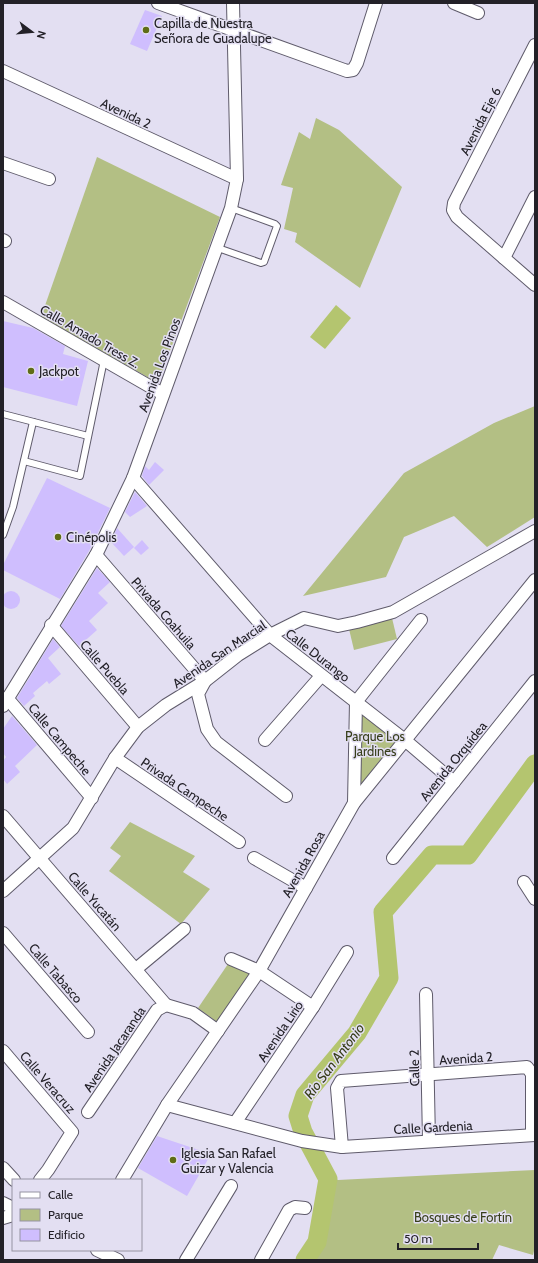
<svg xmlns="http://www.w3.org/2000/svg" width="538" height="1263" viewBox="0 0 538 1263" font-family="Cabin,sans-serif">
<rect width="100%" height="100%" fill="#e3dff2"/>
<g fill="#b3bf84">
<polygon points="316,118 339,130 402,187 360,288 295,242 297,233 284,229 293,188 281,185 299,132 310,139"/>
<polygon points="97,157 220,217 158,383 41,317"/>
<polygon points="535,406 535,517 487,547 454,516 404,537 386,577 303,596 404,473 494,423"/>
<polygon points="392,618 397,639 354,650 349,629"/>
<polygon points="360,715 364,715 396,741 360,786"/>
<polygon points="130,822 195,856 183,872 210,889 181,924 109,871 121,856 110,848"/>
<polygon points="228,964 250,973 217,1022 198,1008"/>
<polygon points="535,1170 535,1247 533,1255 499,1245 492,1260 297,1260 309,1239 325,1177 338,1180"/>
</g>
<polygon fill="#b4c56f" points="336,305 351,318 325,349 310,337"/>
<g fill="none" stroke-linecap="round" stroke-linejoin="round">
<polyline stroke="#b4c56f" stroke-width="19" points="305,1260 317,1242 328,1179 303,1132 298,1116 305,1095 357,1033 389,978 383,912 432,855 468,855 535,764"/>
</g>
<g fill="#cfbefe">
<polygon points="145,10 162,16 147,51 130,44"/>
<polygon points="3,321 33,328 65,346 63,354 88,361 77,406 3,387"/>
<polygon points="155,462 164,470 149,485 142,476 145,466 149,470"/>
<polygon points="47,478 110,508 89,551 60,599 3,570 3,565"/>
<polygon points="135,492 147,506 130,517 125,512"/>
<polygon points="117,528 134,547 124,556 111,542"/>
<polygon points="142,540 149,548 141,555 134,548"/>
<polygon points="97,568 110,582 98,593 108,603 89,621 97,630 79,646 61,626"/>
<circle cx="11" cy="600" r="9"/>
<polygon points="53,639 60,647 48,658 61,674 49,684 47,681 33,693 35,696 24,706 17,698"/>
<polygon points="12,716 37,745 15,766 20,772 7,784 3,779 3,761 6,757 3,753 3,729"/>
<polygon points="157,1136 211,1154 187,1196 138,1168"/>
</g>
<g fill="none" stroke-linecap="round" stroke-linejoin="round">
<defs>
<g id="lane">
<polyline points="218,248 261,263 264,262 277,226 275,224 231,208"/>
<polyline points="3,414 88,436"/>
<polyline points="24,461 80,476 104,360"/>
<polyline points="3,535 13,507 33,422"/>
</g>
<g id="street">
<polyline points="158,3 347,71 353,70 357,63 376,3"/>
<polyline points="454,3 478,13"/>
<polyline points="535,45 454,203 453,210 457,217 535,285"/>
<polyline points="3,71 237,179"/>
<polyline points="3,163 49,179"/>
<polyline points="3,240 5,241"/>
<polyline points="504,258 535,197"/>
<polyline points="3,302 163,394"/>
<polyline points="133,478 270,635 406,741 454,782"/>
<polyline points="96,555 205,681 198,694 207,729 216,742 286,796"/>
<polyline points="51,625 138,727"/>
<polyline points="7,698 92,798"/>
<polyline points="3,706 96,555 133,478 231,208 237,179 233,3"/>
<polyline points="265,740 321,676"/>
<polyline points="115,758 239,842"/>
<polyline points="354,803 356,702 421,620"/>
<polyline points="3,816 166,1005"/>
<polyline points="254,858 306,888"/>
<polyline points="393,858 535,681"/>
<polyline points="524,882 535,899"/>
<polyline points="3,891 73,828 115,758 138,727 166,705 205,681 238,655 270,635 304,618 338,626 357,622 393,612 535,531"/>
<polyline points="3,933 88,1032"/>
<polyline points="231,959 259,971 313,1007"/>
<polyline points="136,969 184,929"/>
<polyline points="426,994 429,1140"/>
<polyline points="166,1005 193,1013 218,1031"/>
<polyline points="3,1051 72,1132 48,1170 40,1180"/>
<polyline points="167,1105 302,1141 342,1147 535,1135"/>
<polyline points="88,1112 157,1010 166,1005"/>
<polyline points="235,1123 313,1007 347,952"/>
<polyline points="342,1147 337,1088 341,1081 527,1067 532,1074 532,1135"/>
<polyline points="3,1168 14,1180"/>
<polyline points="122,1180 167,1105 259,971 354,803 535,580"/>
<polyline points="3,1203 13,1208"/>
<polyline points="3,1218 13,1215"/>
<polyline points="97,1250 118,1260"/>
<polyline points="186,1260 231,1186"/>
<polyline points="261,1260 289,1210 295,1207 305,1208"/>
</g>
</defs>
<use href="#lane" stroke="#5f5b6b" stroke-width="8"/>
<use href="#street" stroke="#5f5b6b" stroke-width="14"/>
<use href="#lane" stroke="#fff" stroke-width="6"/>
<use href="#street" stroke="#fff" stroke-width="12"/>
</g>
<g fill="#5f6c16" stroke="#e3dff2" stroke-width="1.5">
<circle cx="146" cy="30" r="4"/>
<circle cx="31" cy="371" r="4"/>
<circle cx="58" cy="537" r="4"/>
<circle cx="173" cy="1160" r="4"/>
</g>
<g text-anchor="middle" stroke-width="3" stroke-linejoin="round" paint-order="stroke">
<g font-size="13" fill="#232128" stroke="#e3dff2" text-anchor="start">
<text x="154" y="28">Capilla de Nuestra<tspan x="154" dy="15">Señora de Guadalupe</tspan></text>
<text x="39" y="376">Jackpot</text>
<text x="66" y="542">Cinépolis</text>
<text x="181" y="1158">Iglesia San Rafael<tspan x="181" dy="15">Guizar y Valencia</tspan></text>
</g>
<g font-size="13" fill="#232128" stroke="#e3dff2">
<text transform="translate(126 113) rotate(25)" y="5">Avenida 2</text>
<text transform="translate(480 121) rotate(-63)" y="5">Avenida Eje 6</text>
<text transform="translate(90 336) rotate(30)" y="5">Calle Amado Tress Z.</text>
<text transform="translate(159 365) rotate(-70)" y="5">Avenida Los Pinos</text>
<text transform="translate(164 613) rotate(49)" y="5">Privada Coahuila</text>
<text transform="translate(219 654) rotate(-34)" y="5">Avenida San Marcial</text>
<text transform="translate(318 655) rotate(38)" y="5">Calle Durango</text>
<text transform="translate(105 667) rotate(49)" y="5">Calle Puebla</text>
<text transform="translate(60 739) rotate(50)" y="5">Calle Campeche</text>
<text transform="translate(453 761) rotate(-51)" y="5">Avenida Orquídea</text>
<text transform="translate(185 789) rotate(34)" y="5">Privada Campeche</text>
<text transform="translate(303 864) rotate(-61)" y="5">Avenida Rosa</text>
<text transform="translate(95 901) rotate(49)" y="5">Calle Yucatán</text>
<text transform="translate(56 973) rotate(49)" y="5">Calle Tabasco</text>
<text transform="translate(280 1031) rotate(-56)" y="5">Avenida Lirio</text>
<text transform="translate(114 1049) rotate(-56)" y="5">Avenida Jacaranda</text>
<text transform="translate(466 1058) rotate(-4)" y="5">Avenida 2</text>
<text transform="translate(414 1068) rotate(-91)" y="5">Calle 2</text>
<text transform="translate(48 1082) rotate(49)" y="5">Calle Veracruz</text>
<text transform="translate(433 1127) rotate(-3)" y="5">Calle Gardenia</text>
</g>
<g font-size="13" fill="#373e1a" stroke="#e3dff2">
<text x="375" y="741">Parque Los<tspan x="375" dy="15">Jardines</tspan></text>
<text x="463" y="1222">Bosques de Fortín</text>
</g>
<g font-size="14" font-style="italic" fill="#373e19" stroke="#e3dff2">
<text transform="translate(334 1061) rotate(-53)" y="5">Río San Antonio</text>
</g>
</g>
<rect width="538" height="1263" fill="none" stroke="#232128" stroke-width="8"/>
<rect x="12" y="1179" width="130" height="72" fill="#e3dff2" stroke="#9693a1"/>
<rect x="20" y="1192" width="20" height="6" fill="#ffffff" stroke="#9693a1"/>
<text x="48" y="1199" font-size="12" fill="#232128">Calle</text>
<rect x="20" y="1209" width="20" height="12" fill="#b3bf84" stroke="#9693a1"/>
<text x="48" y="1219" font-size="12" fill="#232128">Parque</text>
<rect x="20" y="1229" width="20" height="12" fill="#cfbefe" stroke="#9693a1"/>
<text x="48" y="1239" font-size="12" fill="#232128">Edificio</text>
<g transform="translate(32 32) rotate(106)" stroke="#e3dff2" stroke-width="3" paint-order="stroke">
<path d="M0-3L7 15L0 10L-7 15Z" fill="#232128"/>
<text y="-6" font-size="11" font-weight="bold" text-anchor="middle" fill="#232128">N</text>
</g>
<path d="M398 1243v6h80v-6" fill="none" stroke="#232128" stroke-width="2"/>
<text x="404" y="1243" font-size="12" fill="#232128" stroke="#e3dff2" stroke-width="3" paint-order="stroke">50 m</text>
</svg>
